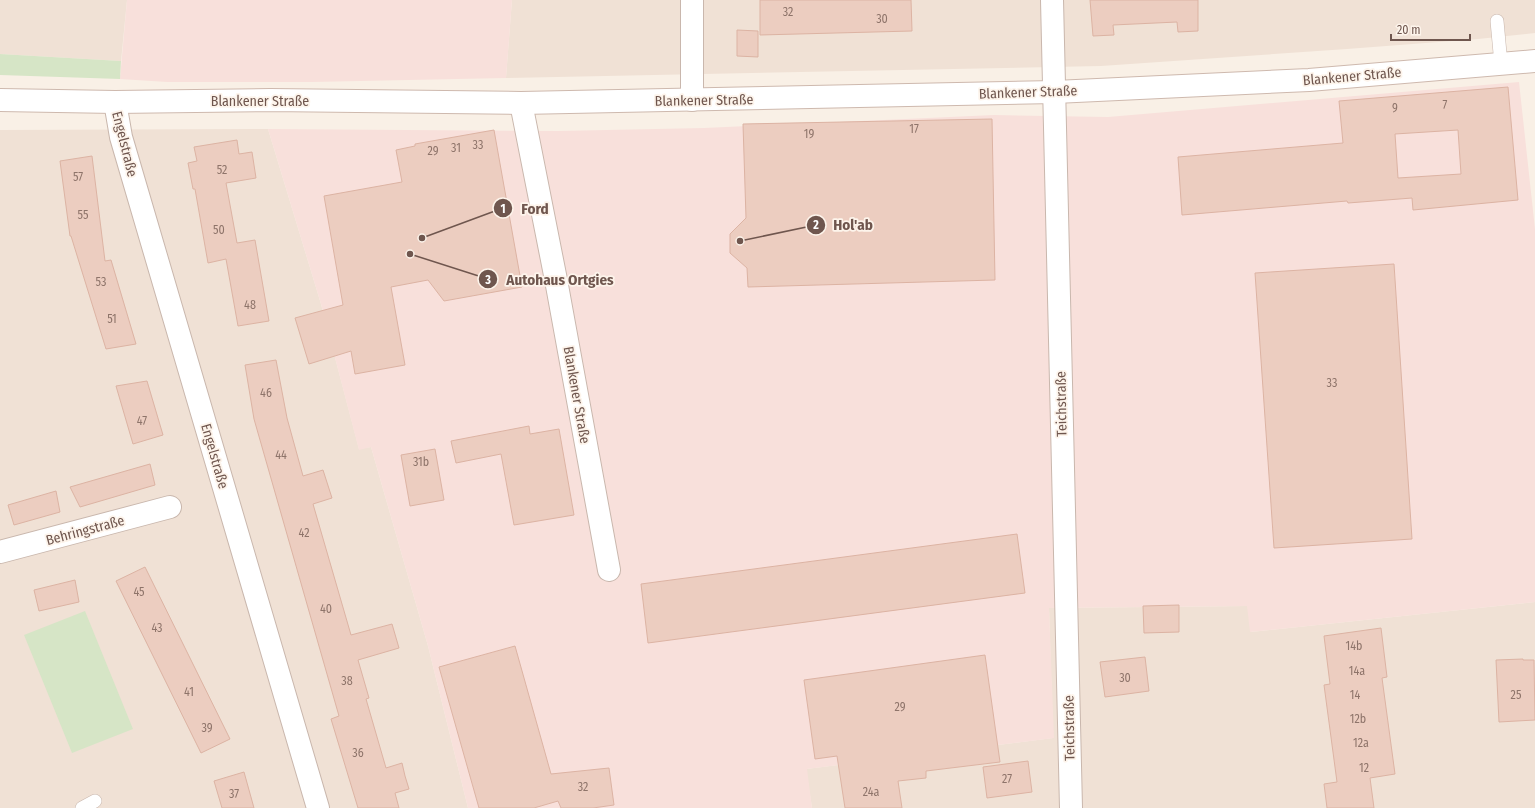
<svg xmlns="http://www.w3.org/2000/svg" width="1535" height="808" viewBox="0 0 1535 808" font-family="'Fira Sans Condensed',sans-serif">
<rect width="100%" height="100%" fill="#f9f0e6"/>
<g fill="#f0e1d5">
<polygon points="0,0 127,0 121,61 0,54"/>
<polygon points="512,0 1535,0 1535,33 1478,39 1347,49 1101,66 506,78"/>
<polygon points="268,129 321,304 359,449 371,447 428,646 468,808 0,808 0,130"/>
<polygon points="1535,602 1535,808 812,808 806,769 1053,738 1049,608 1248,606 1251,632"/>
</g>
<g fill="#f8e0db">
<polygon points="127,0 512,0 506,78 312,82 167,82 120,79"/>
<polygon points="1519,82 1535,229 1535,602 1250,632 1247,606 1049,608 1054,738 807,769 812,808 468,808 428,646 371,447 359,450 321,304 268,129 558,131 704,128 994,115 1108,117"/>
</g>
<g fill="#d6e5c6">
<polygon points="0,54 121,61 120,79 0,75"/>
<polygon points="85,611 133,729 72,753 24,635"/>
</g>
<g fill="#eccdc0" stroke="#dcb3a3" fill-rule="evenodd">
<polygon points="760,0 911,0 912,31 760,35"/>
<polygon points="1090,0 1198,0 1198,31 1178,32 1177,22 1113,25 1114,35 1093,36"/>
<polygon points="737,30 758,31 758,57 737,56"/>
<path d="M 1508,87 L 1518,200 L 1413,210 L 1412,198 L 1348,203 L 1347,201 L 1182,215 L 1178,157 L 1343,143 L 1339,101 ZM 1458,130 L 1461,174 L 1398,178 L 1395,134 Z"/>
<polygon points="992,119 995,280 748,287 747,268 730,253 730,234 746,218 743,124"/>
<polygon points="494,130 522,287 444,301 428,280 391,287 405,365 355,374 351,351 309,364 295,318 343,305 324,196 402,182 396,150 415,146 415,144"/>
<polygon points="237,140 239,154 252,152 256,178 226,183 237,243 255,240 269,321 238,326 226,259 208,263 195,189 193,189 188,163 197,161 194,147"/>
<polygon points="92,156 105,261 111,260 136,344 106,349 71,236 70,236 60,161"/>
<polygon points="1394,264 1412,539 1274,548 1255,273"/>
<polygon points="276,360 287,418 303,476 323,470 332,498 313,504 351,635 392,624 399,648 358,660 369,698 366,699 386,768 402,763 405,776 409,789 395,793 399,808 358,808 331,719 339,716 254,419 245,365"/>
<polygon points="147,381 163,435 133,444 116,386"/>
<polygon points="529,426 530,434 559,429 574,515 514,525 501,454 456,463 451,441"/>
<polygon points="435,449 444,500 410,506 401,455"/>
<polygon points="150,464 155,485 80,507 70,487"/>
<polygon points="56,491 60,512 14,525 8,505"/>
<polygon points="1017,534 1025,593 648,643 641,584"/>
<polygon points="145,567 230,739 201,753 116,581"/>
<polygon points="75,580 79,602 39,611 34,590"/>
<polygon points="1179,605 1179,632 1144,633 1143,606"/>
<polygon points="1381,628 1387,677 1382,678 1395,774 1370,778 1374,808 1327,808 1324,784 1337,782 1324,685 1330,684 1324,636"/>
<polygon points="515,646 551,774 609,768 614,805 593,808 561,808 558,801 534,808 479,808 439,667"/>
<polygon points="985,655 1000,762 926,771 926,778 898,781 902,808 845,808 837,756 815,759 804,680"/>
<polygon points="1145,657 1149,691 1105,697 1100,662"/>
<polygon points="1523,659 1523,660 1534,660 1535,720 1499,722 1496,660"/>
<polygon points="1028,761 1032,792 987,798 983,767"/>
<polygon points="244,772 254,808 222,808 214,781"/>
</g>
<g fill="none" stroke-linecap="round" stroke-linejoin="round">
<defs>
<g id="service">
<polyline points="1497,21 1501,64"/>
<polyline points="82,808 95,801"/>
</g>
<g id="minor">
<polyline points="692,0 692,100"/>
<polyline points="1052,0 1071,808"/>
<polyline points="115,102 121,137 318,808"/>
<polyline points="521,103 556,280 609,570"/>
<polyline points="0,552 170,507"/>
</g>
<polyline id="secondary" points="0,100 115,102 270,100 521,103 1055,92 1309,80 1535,61"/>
</defs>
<use href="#service" stroke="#c9b7ad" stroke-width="14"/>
<use href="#minor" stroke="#c9b7ad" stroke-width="24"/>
<use href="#secondary" stroke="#ceb9ae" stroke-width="24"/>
<use href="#service" stroke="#fff" stroke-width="13"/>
<use href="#minor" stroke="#fff" stroke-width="22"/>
<use href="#secondary" stroke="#fff" stroke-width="22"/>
</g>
<g text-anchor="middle" stroke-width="3.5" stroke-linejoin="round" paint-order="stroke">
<g font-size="12" fill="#8e746a">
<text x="788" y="16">32</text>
<text x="882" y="23">30</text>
<text x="1445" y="109">7</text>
<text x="1395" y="112">9</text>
<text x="914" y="133">17</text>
<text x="809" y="138">19</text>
<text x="478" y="149">33</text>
<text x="456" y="152">31</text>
<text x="433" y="155">29</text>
<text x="222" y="174">52</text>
<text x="78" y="181">57</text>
<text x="83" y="219">55</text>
<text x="219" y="234">50</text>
<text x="101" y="286">53</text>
<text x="250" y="309">48</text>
<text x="112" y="323">51</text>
<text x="1332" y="387">33</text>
<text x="266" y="397">46</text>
<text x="142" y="425">47</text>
<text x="281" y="459">44</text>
<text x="421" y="466">31b</text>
<text x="304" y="537">42</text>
<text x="139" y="596">45</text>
<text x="326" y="613">40</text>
<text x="157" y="632">43</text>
<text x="1354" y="650">14b</text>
<text x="1357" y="675">14a</text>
<text x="1125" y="682">30</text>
<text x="347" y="685">38</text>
<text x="189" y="696">41</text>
<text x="1355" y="699">14</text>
<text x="1516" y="699">25</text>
<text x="900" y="711">29</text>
<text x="1358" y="723">12b</text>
<text x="207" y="732">39</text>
<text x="1361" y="747">12a</text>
<text x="358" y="757">36</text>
<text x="1364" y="772">12</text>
<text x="1007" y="783">27</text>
<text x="583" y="791">32</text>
<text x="871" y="796">24a</text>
<text x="234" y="798">37</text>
</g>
<g font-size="14" fill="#6f564e" stroke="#fdf4eb">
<text transform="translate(1352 76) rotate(-5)" y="5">Blankener Straße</text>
<text transform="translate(1028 92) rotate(-2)" y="5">Blankener Straße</text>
<text transform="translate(704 100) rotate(-1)" y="5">Blankener Straße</text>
<text x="260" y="106">Blankener Straße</text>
<text transform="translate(125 144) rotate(76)" y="5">Engelstraße</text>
<text transform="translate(577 395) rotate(80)" y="5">Blankener Straße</text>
<text transform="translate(1061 404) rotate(-91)" y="5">Teichstraße</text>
<text transform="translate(215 456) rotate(74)" y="5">Engelstraße</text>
<text transform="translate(85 530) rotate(-15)" y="5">Behringstraße</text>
<text transform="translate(1069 728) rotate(-91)" y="5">Teichstraße</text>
</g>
</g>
<path fill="none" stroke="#6f564e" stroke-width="1.5" d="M422 238L503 208M740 241L816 225M410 254L488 279"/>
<g fill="#6f564e" stroke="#fdf4eb" stroke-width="1.5">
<circle cx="422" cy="238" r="4"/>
<circle cx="740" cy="241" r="4"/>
<circle cx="410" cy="254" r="4"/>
<circle cx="503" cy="208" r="10"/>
<circle cx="816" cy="225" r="10"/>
<circle cx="488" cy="279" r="10"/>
</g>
<g font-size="12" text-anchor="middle" font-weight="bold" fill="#fff">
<text x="503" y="213">1</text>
<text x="816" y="229">2</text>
<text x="488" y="284">3</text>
</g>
<g font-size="15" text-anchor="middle" font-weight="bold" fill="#6f564e" stroke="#fdf4eb" stroke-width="3.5" stroke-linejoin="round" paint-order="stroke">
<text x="535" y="214">Ford</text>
<text x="853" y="230">Hol'ab</text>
<text x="560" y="285">Autohaus Ortgies</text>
</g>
<path d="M1391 34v6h79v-6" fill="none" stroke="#6f564e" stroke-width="2"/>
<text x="1397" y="34" font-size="12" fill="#6f564e" stroke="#fdf4eb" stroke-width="3" paint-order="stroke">20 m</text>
</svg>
